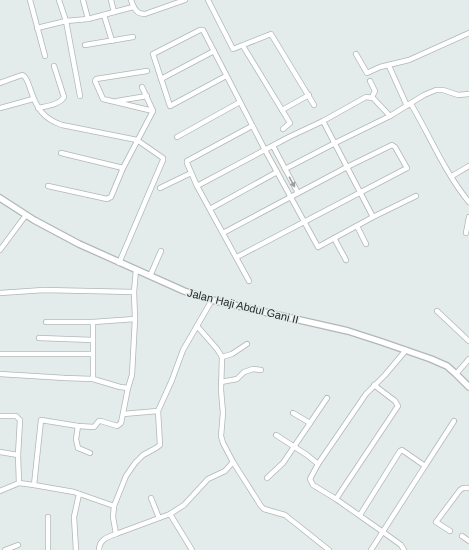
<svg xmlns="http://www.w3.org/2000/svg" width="469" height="550" viewBox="0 0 469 550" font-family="Arial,sans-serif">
<rect width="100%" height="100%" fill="#e3ecea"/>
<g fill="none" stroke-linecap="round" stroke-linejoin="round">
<defs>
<g id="minor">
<polyline points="30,0 45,56"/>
<polyline points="59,0 66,21 80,96"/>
<polyline points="83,0 88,19"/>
<polyline points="111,0 114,12"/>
<path d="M 131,0 C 134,8 136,14 145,14 L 185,0"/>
<polyline points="208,0 233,49 271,34 314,105"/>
<polyline points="104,15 112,41"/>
<polyline points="37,28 66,21 88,19 133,7"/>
<polyline points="85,45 133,37"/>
<polyline points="243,46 290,123 283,129"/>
<polyline points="356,54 367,73 380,67 409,60 469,33"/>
<polyline points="389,66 407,106"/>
<polyline points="147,71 96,79 95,81 103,99 153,111"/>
<polyline points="226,76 170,106 153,54 200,30 203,30 265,150 318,247 373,217 416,196"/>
<polyline points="161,79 214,51"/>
<polyline points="370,81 375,91 372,97"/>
<path d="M 0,83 L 22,75 L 24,76 C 28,80 29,86 31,91 C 37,109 44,119 62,125 L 137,140 L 163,158 L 163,160 L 119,263"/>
<polyline points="117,101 147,96"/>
<path d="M 411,104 C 430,136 445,173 469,202"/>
<polyline points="0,108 33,99"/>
<path d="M 38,108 C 47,106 59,105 64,97 L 54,66"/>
<polyline points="282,110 309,95"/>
<polyline points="323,121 373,217"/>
<polyline points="177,137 240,102"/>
<polyline points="273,146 298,193"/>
<polyline points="61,153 123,168"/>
<polyline points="285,169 335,143 390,116 424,95 436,90 443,90 458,95 469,94"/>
<polyline points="452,176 469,166"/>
<polyline points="48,186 107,199 111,197 123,168 153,111 142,87"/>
<polyline points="197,186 289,137 323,121 366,97 373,98 390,116"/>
<polyline points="160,188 191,173"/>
<polyline points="210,209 277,172"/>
<polyline points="357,226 366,244"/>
<polyline points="223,233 347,167 392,145 395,147 407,168 237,257"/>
<polyline points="466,233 469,217"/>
<polyline points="334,238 346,260"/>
<polyline points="0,250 26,215"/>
<polyline points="150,276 161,251"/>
<polyline points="249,281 197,186 187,163 187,161 252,126"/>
<polyline points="0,293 44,290 134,292"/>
<polyline points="437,311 469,341"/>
<polyline points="46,322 93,322 135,319 134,292 136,270"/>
<polyline points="197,326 217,349 222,357 221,390 223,413 221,436 223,443 233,462 261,506 264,509 285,515 329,550"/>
<polyline points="39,338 93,340"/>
<polyline points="0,354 93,354"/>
<polyline points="222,357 232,354 247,344"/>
<polyline points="0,374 65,378 93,379 120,387 128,388 121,423 117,426 101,421 99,421 94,427 78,426 41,420 34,485"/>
<polyline points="456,374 469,359"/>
<polyline points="93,379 93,322"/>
<polyline points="221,382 237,379 244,372 253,369 261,370"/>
<polyline points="128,388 132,375 135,319"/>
<polyline points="293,413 310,423"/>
<polyline points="123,414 158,411"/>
<polyline points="0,416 16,416 20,420 18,455 19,483"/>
<polyline points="78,426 76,439 78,448 90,453"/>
<polyline points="276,435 307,455 318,464"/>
<polyline points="0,452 18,455"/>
<polyline points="425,466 454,421"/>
<polyline points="267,478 283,463 327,398"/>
<polyline points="0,491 19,483 34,485 74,492 114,506"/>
<polyline points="151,498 159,518"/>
<polyline points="336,499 398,406 395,401 374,385"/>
<polyline points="170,514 192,550"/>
<polyline points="360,515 400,451 402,450 425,466 371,550"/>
<polyline points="450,531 436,522 460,490 463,488 469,488"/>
<polyline points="116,534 170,514 184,505 208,479 225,471 233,462"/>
<polyline points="462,536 469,541"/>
<polyline points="5,550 18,545"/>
<polyline points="48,550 48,517"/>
<polyline points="76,550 74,517 79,494"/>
<path d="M 99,550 C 99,540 107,537 116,534 L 113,517 L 114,506 L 126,476 L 135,463 L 143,455 L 156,448 L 160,445 L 158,411 L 172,380 L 183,350 L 212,300"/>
<polyline points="404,550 401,545 383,532 336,499 313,485 310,479 318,464 366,394 385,375 406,350"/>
</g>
<polyline id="tertiary" points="0,198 34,220 79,244 184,291 212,300 348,331 382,342 431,359 447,366 456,374 469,387"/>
</defs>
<use href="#minor" stroke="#b0b8b6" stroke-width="6"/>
<use href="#tertiary" stroke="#b0b8b6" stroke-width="8"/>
<use href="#minor" stroke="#fff" stroke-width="4.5"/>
<use href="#tertiary" stroke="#fff" stroke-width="5.5"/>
</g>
<defs><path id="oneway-solid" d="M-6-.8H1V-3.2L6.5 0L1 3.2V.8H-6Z"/></defs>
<use fill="#9d9f9e" href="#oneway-solid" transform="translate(292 182) rotate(61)"/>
<g text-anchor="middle" stroke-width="3" stroke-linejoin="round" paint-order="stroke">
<g font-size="11" fill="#262928" stroke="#e3ecea">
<text transform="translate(243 306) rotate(14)" y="4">Jalan Haji Abdul Gani II</text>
</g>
</g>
</svg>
